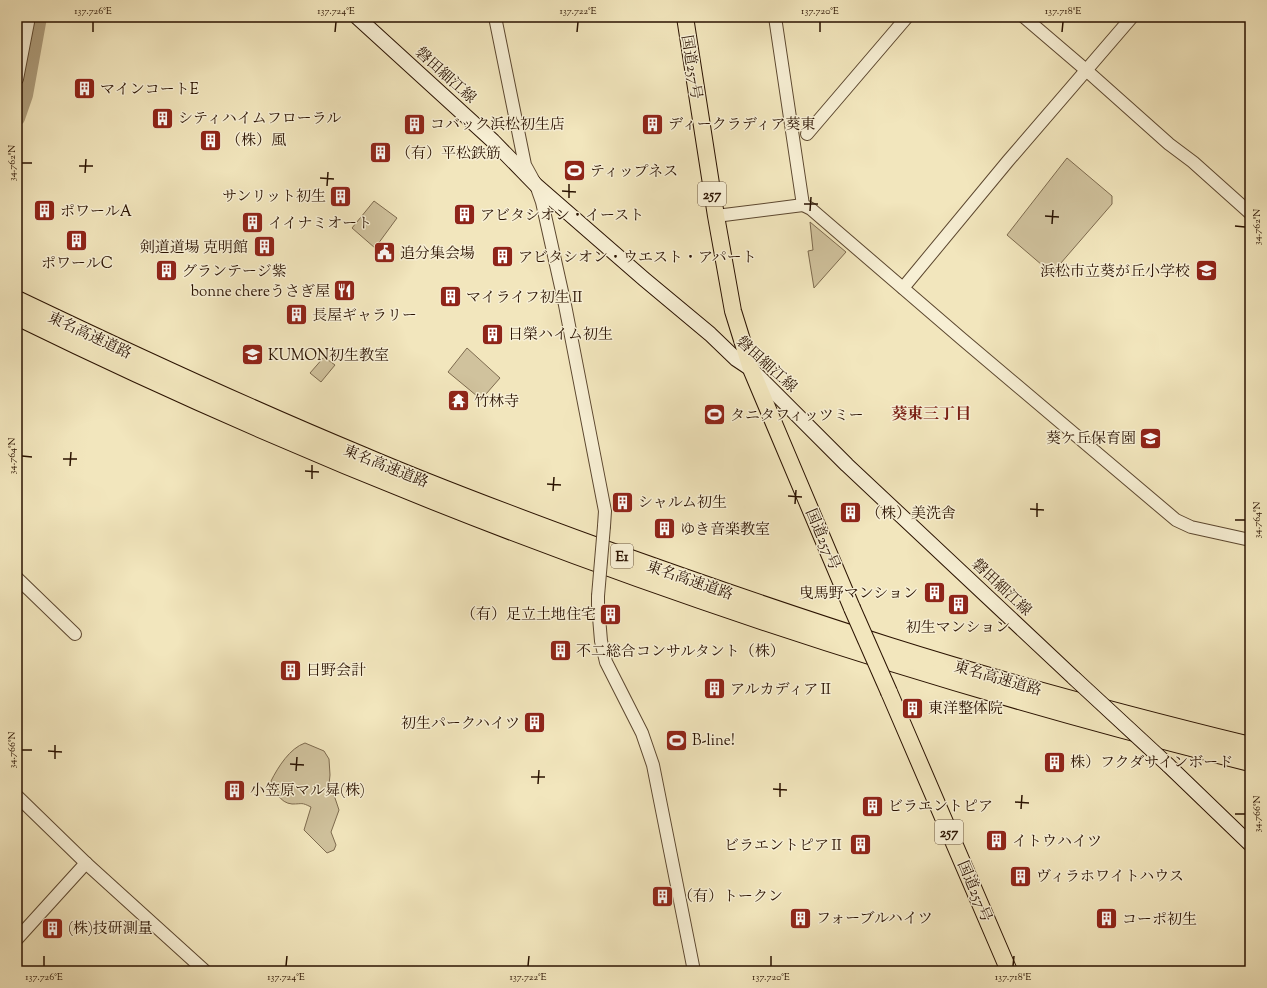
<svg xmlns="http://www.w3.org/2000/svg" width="1267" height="988" viewBox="0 0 1267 988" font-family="'Sorts Mill Goudy','Noto Serif JP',serif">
<rect width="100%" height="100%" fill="#f2e6bd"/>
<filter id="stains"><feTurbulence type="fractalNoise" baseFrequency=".005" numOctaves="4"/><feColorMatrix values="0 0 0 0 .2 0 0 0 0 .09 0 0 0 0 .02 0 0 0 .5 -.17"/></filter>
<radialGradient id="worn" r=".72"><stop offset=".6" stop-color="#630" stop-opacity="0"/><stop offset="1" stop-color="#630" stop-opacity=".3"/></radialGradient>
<g fill="#d0c29d" stroke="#7d6a4e">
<polygon points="1067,158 1112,196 1112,204 1054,271 1049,271 1007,235"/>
<polygon points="374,201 397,218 375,248 352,228"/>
<polygon points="810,222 846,252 814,288 808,251 813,250"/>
<polygon points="467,348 500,378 479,402 475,398 477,396 448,372"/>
<polygon points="324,357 335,365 321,382 310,373"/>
<path d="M 305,743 L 324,751 L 329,759 L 330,775 L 329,785 L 335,798 L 339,810 L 331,832 L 336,845 L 334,850 L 327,853 L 304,830 L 311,807 C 301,802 303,804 292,804 C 280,803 275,791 271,781 C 278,767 290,748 305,743 Z"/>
</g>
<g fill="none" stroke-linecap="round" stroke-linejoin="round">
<polyline stroke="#ae9e7d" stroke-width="16" points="17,118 25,95 39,17"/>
<defs>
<g id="tertiary">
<polyline points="495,17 525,165 536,185 542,202 565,305 605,511 604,526"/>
<polyline points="775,17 803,205 811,209 962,339 1176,520 1191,527 1250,540"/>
<polyline points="1024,17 1086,70 1169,144 1193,162 1250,213"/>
<polyline points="17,79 29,17"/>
<polyline points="807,134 907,17"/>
<polyline points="716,216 803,205"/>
<polyline points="903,288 1008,161 1132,17"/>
<polyline points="17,578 75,634"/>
<polyline points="598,596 598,605 601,641 606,662 642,733 653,765 694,971"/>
<polyline points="17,796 88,865 205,971"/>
<polyline points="17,939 86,863"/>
</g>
<g id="secondary">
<polyline points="357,17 493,141 536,185 644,279 710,334 736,359 751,369 847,465 1074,678"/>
<polyline points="1168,765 1250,844"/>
</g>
<g id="trunk">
<polyline points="685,17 716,216 733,311 751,369 852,608"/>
<polyline points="889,692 1009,971"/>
</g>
<g id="motorway">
<path d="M 17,300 C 130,354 244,407 360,455 C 437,488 515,517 594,546 C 691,581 789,615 887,646 C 1007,684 1128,716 1250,746"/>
<path d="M 17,316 C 411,509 825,656 1250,762"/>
</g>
</defs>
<use href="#tertiary" stroke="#5c472f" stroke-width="14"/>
<use href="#secondary" stroke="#2a1200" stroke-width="16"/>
<use href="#trunk" stroke="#2a1200" stroke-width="18"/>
<use href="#motorway" stroke="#2a1200" stroke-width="20"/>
<use href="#tertiary" stroke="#f7efd4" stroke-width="12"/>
<use href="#secondary" stroke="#f7efd4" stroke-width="14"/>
<use href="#trunk" stroke="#f2e6bd" stroke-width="16"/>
<use href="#motorway" stroke="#f2e6bd" stroke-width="18"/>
<defs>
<polyline id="tertiary-bridge" points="598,596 604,526"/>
<polyline id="secondary-bridge" points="1074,678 1168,765"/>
<polyline id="trunk-bridge" points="852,608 889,692"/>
</defs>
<use href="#tertiary-bridge" stroke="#5c472f" stroke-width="14" stroke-linecap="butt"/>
<use href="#secondary-bridge" stroke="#2a1200" stroke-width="16" stroke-linecap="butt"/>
<use href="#trunk-bridge" stroke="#2a1200" stroke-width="18" stroke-linecap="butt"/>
<use href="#tertiary-bridge" stroke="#f7efd4" stroke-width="12"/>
<use href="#secondary-bridge" stroke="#f7efd4" stroke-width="14"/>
<use href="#trunk-bridge" stroke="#f2e6bd" stroke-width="16"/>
</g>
<path fill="none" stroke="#2a1200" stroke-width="1.5" d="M 93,32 L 93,22M 335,32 L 336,22M 577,32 L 578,22M 820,32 L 820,22M 1062,32 L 1063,22M 22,163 L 32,163M 79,166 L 93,166M 85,173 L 86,159M 320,178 L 334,179M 327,186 L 328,172M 562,191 L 576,192M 569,198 L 569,184M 804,204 L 818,204M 810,211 L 811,197M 1045,216 L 1059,217M 1052,224 L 1053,210M 1235,226 L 1245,227M 22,456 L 32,457M 63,459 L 77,459M 70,466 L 71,452M 305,471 L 319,472M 312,479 L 312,465M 547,484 L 561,485M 553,491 L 554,477M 788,496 L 802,497M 795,504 L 796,490M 1030,509 L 1044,510M 1037,517 L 1037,503M 1235,520 L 1245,520M 22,750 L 32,750M 48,751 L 62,752M 55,759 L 55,745M 290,764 L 304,765M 296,771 L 297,757M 531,777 L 545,777M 538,784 L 539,770M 773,789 L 787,790M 780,797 L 780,783M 1015,802 L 1029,803M 1021,809 L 1022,795M 1235,814 L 1245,814M 44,966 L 44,956M 286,966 L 287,956M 528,966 L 529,956M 771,966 L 771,956M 1013,966 L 1014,956"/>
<defs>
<symbol id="building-square" viewBox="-11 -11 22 22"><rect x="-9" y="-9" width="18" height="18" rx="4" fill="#8f2418" stroke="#f7efd4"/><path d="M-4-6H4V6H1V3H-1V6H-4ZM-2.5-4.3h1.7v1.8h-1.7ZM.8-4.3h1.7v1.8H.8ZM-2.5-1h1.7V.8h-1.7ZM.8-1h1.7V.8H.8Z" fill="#fff"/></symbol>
<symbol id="stadium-square" viewBox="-11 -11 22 22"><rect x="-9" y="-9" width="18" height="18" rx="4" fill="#8f2418" stroke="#f7efd4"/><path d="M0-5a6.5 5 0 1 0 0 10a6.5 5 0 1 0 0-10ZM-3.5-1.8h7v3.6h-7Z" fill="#fff"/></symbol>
<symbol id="civic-square" viewBox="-11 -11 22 22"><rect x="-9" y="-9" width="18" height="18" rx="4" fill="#8f2418" stroke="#f7efd4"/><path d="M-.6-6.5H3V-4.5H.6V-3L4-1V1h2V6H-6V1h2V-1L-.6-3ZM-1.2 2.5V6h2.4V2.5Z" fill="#fff"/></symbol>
<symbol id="school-square" viewBox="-11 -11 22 22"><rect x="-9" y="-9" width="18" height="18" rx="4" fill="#8f2418" stroke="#f7efd4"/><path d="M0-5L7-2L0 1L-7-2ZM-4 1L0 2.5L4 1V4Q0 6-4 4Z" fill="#fff"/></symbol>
<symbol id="restaurant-square" viewBox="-11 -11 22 22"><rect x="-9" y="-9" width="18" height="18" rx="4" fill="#8f2418" stroke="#f7efd4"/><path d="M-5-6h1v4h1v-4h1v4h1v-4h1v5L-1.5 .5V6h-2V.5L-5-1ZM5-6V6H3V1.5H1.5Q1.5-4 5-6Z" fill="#fff"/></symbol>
<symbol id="temple-square" viewBox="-11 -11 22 22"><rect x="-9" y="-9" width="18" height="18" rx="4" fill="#8f2418" stroke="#f7efd4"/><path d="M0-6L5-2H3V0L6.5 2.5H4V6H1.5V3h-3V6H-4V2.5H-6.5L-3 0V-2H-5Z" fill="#fff"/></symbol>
</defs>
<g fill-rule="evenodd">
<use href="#building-square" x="72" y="76" width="25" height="25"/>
<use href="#building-square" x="150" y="106" width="25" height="25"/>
<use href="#building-square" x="402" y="112" width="25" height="25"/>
<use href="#building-square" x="640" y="112" width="25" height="25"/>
<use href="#building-square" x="198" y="128" width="25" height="25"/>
<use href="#building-square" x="368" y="140" width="25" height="25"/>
<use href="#stadium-square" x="562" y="158" width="25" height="25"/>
<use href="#building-square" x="328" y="184" width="25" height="25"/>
<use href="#building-square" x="32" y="198" width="25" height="25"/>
<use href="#building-square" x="452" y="202" width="25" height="25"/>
<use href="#building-square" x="240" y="210" width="25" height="25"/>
<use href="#building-square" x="64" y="228" width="25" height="25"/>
<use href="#building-square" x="252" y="234" width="25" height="25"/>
<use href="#civic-square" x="372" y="240" width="25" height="25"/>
<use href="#building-square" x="490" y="244" width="25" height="25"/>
<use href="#building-square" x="154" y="258" width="25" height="25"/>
<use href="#school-square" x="1194" y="258" width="25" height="25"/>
<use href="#restaurant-square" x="332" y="278" width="25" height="25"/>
<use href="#building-square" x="438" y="284" width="25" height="25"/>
<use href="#building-square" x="284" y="302" width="25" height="25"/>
<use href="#building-square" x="480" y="322" width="25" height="25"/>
<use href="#school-square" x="240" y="342" width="25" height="25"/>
<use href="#temple-square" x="446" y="388" width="25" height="25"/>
<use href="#stadium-square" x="702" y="402" width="25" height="25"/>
<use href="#school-square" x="1138" y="426" width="25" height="25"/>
<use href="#building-square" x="610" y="490" width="25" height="25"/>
<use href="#building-square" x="838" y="500" width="25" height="25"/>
<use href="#building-square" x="652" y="516" width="25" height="25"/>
<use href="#building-square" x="922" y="580" width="25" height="25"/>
<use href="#building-square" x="946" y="592" width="25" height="25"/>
<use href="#building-square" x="598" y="602" width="25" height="25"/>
<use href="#building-square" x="548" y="638" width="25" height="25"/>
<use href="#building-square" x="278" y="658" width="25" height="25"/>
<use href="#building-square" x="702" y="676" width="25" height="25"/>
<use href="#building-square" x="900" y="696" width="25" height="25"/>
<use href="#building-square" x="522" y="710" width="25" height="25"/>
<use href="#stadium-square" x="664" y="728" width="25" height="25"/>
<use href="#building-square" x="1042" y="750" width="25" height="25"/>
<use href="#building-square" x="222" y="778" width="25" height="25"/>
<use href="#building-square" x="860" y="794" width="25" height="25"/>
<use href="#building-square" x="984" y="828" width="25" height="25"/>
<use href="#building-square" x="848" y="832" width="25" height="25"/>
<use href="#building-square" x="1008" y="864" width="25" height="25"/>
<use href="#building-square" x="650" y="884" width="25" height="25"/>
<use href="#building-square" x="788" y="906" width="25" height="25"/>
<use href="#building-square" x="1094" y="906" width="25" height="25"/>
<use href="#building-square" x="40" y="916" width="25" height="25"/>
</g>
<g text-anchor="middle" stroke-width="3" stroke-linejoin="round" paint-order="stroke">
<g fill="#f7efd4" stroke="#685440" stroke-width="1">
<rect x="698" y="182" width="28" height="24" rx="3"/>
<rect x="611" y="544" width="22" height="24" rx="3"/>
<rect x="935" y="820" width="28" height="24" rx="3"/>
</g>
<g font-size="14" font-weight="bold" fill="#2a1200">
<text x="712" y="199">257</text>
<text x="622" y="561">E1</text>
<text x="949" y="837">257</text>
</g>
<g font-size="15" fill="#2a1200" stroke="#f7efd4">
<text transform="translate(692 67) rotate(81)" y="5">国道257号</text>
<text transform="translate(446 75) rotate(42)" y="5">磐田細江線</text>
<text transform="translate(90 335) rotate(25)" y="5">東名高速道路</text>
<text transform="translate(767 364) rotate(42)" y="5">磐田細江線</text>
<text transform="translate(386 466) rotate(22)" y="5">東名高速道路</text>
<text transform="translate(823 539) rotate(67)" y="5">国道257号</text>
<text transform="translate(690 580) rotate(19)" y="5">東名高速道路</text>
<text transform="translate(1002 587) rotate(43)" y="5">磐田細江線</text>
<text transform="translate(998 678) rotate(16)" y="5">東名高速道路</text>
<text transform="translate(975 891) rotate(67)" y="5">国道257号</text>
</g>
<g font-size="15" fill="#2a1200" stroke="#f7efd4" text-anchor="start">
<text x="100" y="94">マインコートE</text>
<text x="178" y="123">シティハイムフローラル</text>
<text x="430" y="129">コバック浜松初生店</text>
<text x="668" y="129">ディークラディア葵東</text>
<text x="226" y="145">（株）風</text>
<text x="396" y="158">（有）平松鉄筋</text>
<text x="590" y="176">ティップネス</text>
<text x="326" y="201" text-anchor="end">サンリット初生</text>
<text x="60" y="216">ポワールA</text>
<text x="480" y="220">アビタシオン・イースト</text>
<text x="268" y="228">イイナミオート</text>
<text x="248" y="252" text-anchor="end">剣道道場 克明館</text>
<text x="400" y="258">追分集会場</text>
<text x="518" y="262">アビタシオン・ウエスト・アパート</text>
<text x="77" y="268" text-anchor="middle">ポワールC</text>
<text x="182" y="276">グランテージ紫</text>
<text x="1190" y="276" text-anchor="end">浜松市立葵が丘小学校</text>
<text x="330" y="296" text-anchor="end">bonne chereうさぎ屋</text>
<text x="466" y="302">マイライフ初生Ⅱ</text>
<text x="312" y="320">長屋ギャラリー</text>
<text x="508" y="339">日榮ハイム初生</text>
<text x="268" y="360">KUMON初生教室</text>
<text x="474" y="406">竹林寺</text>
<text x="730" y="420">タニタフィッツミー</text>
<text x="1136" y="443" text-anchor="end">葵ケ丘保育園</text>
<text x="638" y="507">シャルム初生</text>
<text x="866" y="518">（株）美洗舎</text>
<text x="680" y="534">ゆき音楽教室</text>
<text x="918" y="598" text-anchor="end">曳馬野マンション</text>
<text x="596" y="619" text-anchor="end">（有）足立土地住宅</text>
<text x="958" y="632" text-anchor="middle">初生マンション</text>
<text x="576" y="656">不二総合コンサルタント（株）</text>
<text x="306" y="675">日野会計</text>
<text x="730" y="694">アルカディアⅡ</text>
<text x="928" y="713">東洋整体院</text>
<text x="520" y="728" text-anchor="end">初生パークハイツ</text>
<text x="692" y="745">B-line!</text>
<text x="1070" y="767">株）フクダサインボード</text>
<text x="250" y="795">小笠原マル曻(株)</text>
<text x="888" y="811">ビラエントピア</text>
<text x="1012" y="846">イトウハイツ</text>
<text x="844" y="850" text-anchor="end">ビラエントピアⅡ</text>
<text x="1036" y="881">ヴィラホワイトハウス</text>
<text x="678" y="901">（有）トークン</text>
<text x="816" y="923">フォーブルハイツ</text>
<text x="1122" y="924">コーポ初生</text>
<text x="68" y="933">(株)技研測量</text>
</g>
<g font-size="16" font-weight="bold" fill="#7a1f14" stroke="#f7efd4">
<text x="931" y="419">葵東三丁目</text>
</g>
</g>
<rect width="1267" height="988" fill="none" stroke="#f2e6bd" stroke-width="44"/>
<rect x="22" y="22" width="1223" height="944" fill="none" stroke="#2a1200" stroke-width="1.5"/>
<g font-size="10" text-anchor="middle" fill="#2a1200">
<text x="93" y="14">137.726°E</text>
<text x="336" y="14">137.724°E</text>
<text x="578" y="14">137.722°E</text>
<text x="820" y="14">137.720°E</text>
<text x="1063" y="14">137.718°E</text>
<text transform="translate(11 163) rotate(-90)" y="4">34.762°N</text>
<text transform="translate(1256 227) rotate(-90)" y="4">34.762°N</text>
<text transform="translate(11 456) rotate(-90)" y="4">34.764°N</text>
<text transform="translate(1256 520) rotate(-90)" y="4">34.764°N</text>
<text transform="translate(11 750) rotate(-90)" y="4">34.766°N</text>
<text transform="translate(1256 814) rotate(-90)" y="4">34.766°N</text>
<text x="44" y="980">137.726°E</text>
<text x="286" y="980">137.724°E</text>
<text x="528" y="980">137.722°E</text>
<text x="771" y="980">137.720°E</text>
<text x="1013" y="980">137.718°E</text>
</g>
<rect width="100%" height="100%" filter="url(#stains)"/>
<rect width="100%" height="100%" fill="url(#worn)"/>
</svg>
